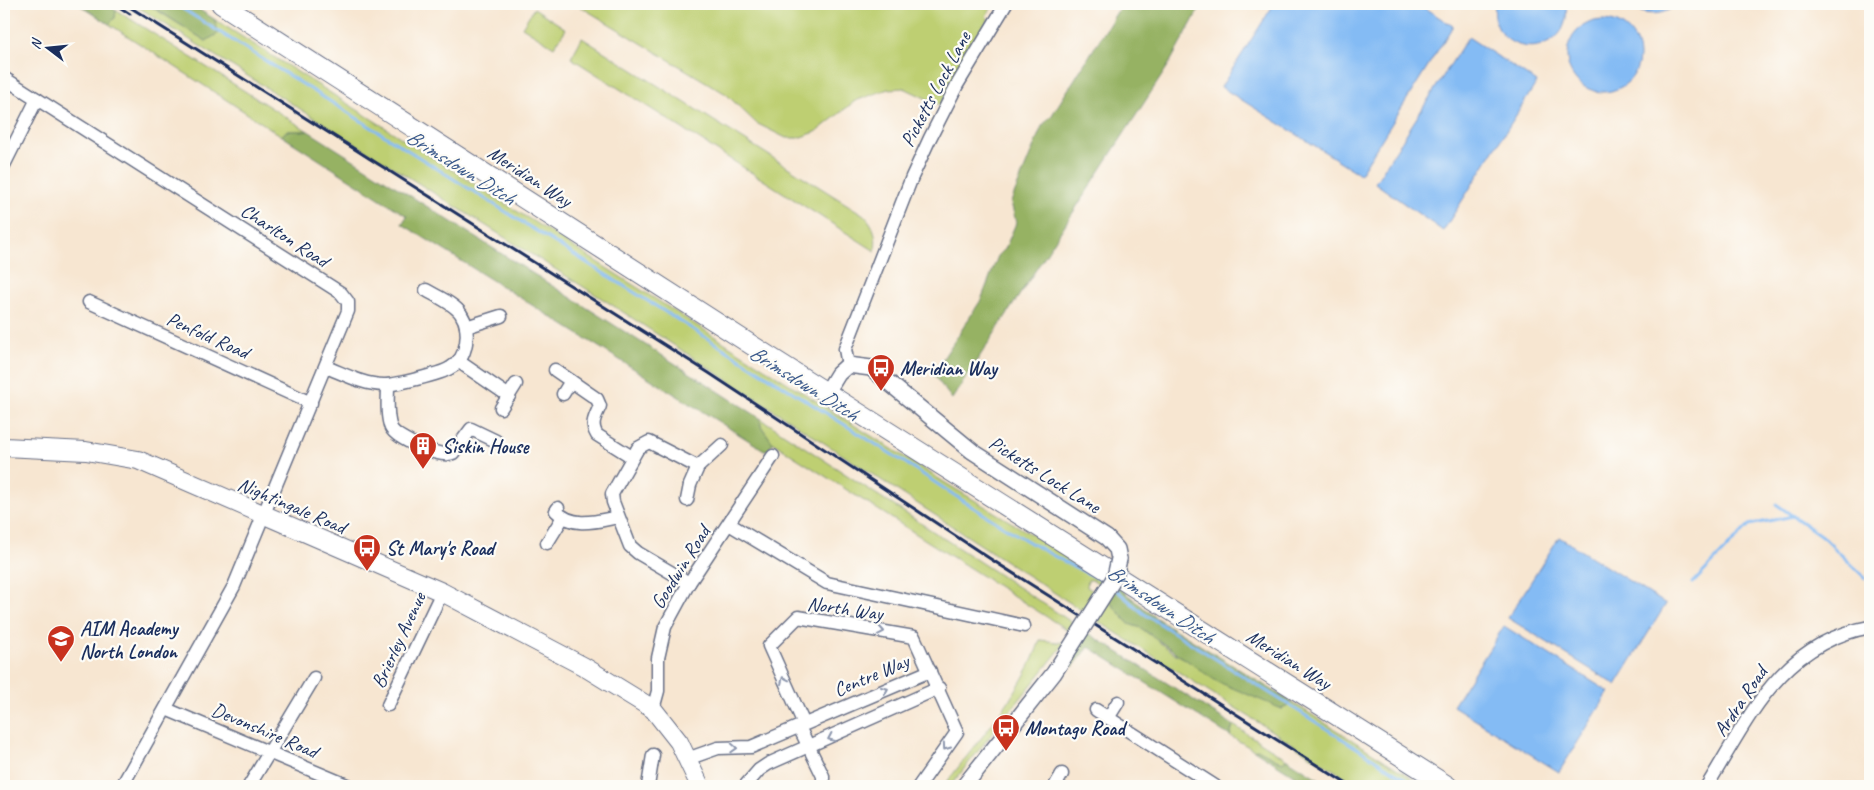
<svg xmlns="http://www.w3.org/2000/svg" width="1874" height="790" viewBox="0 0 1874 790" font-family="Caveat,sans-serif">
<rect width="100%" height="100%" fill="#fdfcf7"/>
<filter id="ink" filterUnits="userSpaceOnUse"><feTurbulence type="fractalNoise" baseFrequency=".02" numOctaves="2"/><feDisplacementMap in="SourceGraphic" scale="10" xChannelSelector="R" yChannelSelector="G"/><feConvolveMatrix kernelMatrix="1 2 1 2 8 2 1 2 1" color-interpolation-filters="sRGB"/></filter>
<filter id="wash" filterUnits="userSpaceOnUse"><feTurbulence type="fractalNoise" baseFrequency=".0096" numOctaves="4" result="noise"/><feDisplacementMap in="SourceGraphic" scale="20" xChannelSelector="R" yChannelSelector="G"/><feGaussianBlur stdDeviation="1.12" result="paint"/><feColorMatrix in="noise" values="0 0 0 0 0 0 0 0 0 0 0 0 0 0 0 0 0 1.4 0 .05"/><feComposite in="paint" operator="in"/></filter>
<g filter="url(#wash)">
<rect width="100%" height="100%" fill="#f7e6d1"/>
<g fill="#becf72" stroke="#6c7f68">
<polygon points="133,4 147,4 206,41 218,33 214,19 944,482 1116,585 1114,593 1093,580 1088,580 1087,587 1095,592 1084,612 609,303"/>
<polygon points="576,4 994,4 986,16 989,19 940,105 904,88 888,89 855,101 816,132 798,138 786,138 756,123 726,94"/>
<polygon points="534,8 566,29 554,47 522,27"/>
<polygon points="116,10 308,131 286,131 282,136 109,24 115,18"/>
<path d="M 582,38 L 864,215 C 875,227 877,236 875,251 L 571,58 Z"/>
<polygon points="760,418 1076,625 1072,633 773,443 761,426"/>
<polygon points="1109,601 1129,624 1141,628 1172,652 1282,709 1288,706 1290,701 1425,786 1359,786 1096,620"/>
<path d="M 1040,640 L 1065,643 L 951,785 L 947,782 C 979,739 1024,691 1040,640 Z"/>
<polygon points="1233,725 1287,759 1282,762 1257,749 1254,750 1230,736"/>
</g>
<g fill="#96b264" stroke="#587061">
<polygon points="78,4 105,4 116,10 115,18 109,24"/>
<polygon points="148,4 190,4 214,19 219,33 206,41"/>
<polygon points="1122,4 1202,4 1168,66 952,399 933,374 981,300 998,256 1005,249 1016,223 1011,202 1042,126 1052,115"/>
<polygon points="286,131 308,131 704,382 760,418 761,426 773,443 768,450 764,450 402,224 407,216 282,136"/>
<polygon points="1116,585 1156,618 1290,701 1288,706 1282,709 1216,681 1141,628 1129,624 1109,601"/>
<polygon points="1088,633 1233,725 1230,736 1089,647 1073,667 1070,665 1071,662"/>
<polygon points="1257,749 1282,762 1287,759 1330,786 1311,786 1254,750"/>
</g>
<g fill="#84bbf4" stroke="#5075a9">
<polygon points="1274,4 1418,4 1453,26 1360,174 1221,87"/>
<path d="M 1495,4 L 1566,4 C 1574,61 1487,61 1495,4 Z"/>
<path d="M 1627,4 L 1677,4 C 1664,17 1641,17 1627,4 Z"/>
<circle cx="1603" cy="56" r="36"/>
<polygon points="1468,37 1537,82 1443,231 1375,183"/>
<polygon points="1559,537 1666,604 1616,685 1508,618"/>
<polygon points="1504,626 1609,692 1559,772 1453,706"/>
</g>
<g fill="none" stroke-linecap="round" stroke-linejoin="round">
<g stroke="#84bbf4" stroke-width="3">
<path d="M 175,4 L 904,462 C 970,505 1034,550 1106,582"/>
<polyline points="1776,504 1793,516"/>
<polyline points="1693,583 1749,525 1793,516 1823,537 1865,578"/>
<polyline points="1113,587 1143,613 1417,786"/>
</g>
</g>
</g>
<g filter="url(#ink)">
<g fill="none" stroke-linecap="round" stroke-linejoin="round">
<defs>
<g id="minor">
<polyline points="4,78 341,293 348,302 348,311 234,586 122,786"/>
<polyline points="4,165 37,99"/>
<polyline points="89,302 311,403"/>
<polyline points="466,327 501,316"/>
<polyline points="458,361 509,396"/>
<polyline points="848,365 845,349 912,177 930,138 957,85 1006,4"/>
<path d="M 326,367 C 344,374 364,385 384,385 C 395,385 441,374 450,368 C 468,359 471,329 461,314 C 455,304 436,296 426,290"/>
<path d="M 555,370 L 597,399 L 600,406 C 595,417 590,424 597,435 L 632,457"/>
<path d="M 388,385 C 388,397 386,416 391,428 C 397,439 441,459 453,453 L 471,429 L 496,441"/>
<polyline points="563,394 571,381"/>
<polyline points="501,408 516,384"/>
<polyline points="687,500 690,485 698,467 722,445"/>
<path d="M 558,508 L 556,511 C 573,529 597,521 618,517"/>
<polyline points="729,524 827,583 1024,626"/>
<polyline points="547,543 563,517"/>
<polyline points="689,583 638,553 630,546 613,502 612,494 638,448 649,442 698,467"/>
<polyline points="388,705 442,592"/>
<polyline points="166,709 349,786"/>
<polyline points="653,709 658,691 658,658 665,627 689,583 773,456"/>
<polyline points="1096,710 1215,786"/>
<polyline points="1108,718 1118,702"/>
<polyline points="804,724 769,646 798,617 914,637 957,732 919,786"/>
<polyline points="799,727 823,776 823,786"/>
<polyline points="687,759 718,748 751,747 930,671"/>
<polyline points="249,786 314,678"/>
<polyline points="648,786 653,755"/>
<polyline points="745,786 759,770 768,764 939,688"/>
<polyline points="1055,786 1062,774"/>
<path d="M 1707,786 C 1750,716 1781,643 1870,627"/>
</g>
<g id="tertiary">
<polyline points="827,392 838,374 848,365 871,368 972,451 1107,538 1117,549 1119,559"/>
<polyline points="964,786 1054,673 1070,648"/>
</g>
<polyline id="secondary" points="4,447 86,451 138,460 442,592 583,666 653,709 679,742 700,786"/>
<polyline id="primary" points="221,4 764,353 1448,786"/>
</defs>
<use href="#minor" stroke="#686f86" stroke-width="15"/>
<use href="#tertiary" stroke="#686f86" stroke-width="18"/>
<use href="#secondary" stroke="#686f86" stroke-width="20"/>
<use href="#primary" stroke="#686f86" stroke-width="21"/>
<use href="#minor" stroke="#fff" stroke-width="12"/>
<use href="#tertiary" stroke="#fff" stroke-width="15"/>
<use href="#secondary" stroke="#fff" stroke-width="18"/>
<use href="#primary" stroke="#fff" stroke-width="19"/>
<g stroke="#1b2f5e" stroke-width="3">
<polyline points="115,4 130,14"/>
<polyline points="125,4 709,373 989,558 1350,786"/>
</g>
<defs>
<polyline id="tertiary-bridge" points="1070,648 1115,577 1119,559"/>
</defs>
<use href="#tertiary-bridge" stroke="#686f86" stroke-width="18" stroke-linecap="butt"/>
<use href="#tertiary-bridge" stroke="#fff" stroke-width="15"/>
</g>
<defs><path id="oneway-chevron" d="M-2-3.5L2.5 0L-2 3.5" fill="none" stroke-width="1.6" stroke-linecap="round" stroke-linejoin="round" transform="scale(1.25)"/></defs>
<g stroke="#8d97ae">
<use href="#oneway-chevron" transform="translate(881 631) rotate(10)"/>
<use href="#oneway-chevron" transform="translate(784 680) rotate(-115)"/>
<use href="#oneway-chevron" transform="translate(885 690) rotate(-23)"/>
<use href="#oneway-chevron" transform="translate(831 738) rotate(155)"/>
<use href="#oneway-chevron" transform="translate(946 747) rotate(125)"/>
<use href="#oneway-chevron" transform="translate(734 748) rotate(3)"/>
</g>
</g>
<defs>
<symbol id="bus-pin" viewBox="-11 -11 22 30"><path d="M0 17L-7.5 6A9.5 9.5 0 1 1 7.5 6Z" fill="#c8321e" stroke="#fdfcf7"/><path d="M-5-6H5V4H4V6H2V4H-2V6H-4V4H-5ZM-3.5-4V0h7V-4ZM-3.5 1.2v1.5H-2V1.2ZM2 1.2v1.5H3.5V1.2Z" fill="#fff"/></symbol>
<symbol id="building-pin" viewBox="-11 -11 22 30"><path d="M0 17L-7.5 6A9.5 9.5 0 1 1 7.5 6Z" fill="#c8321e" stroke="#fdfcf7"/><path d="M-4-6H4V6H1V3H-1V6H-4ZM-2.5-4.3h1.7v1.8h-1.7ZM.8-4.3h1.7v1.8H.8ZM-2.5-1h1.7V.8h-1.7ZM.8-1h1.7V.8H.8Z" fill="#fff"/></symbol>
<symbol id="school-pin" viewBox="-11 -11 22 30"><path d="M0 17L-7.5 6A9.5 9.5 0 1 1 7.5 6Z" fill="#c8321e" stroke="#fdfcf7"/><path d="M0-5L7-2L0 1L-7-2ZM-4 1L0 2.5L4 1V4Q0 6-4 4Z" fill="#fff"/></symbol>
</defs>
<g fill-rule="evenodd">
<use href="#bus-pin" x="865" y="352" width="32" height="43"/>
<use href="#building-pin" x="407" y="430" width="32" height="43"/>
<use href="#bus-pin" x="351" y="532" width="32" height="43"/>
<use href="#school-pin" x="45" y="623" width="32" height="43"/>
<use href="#bus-pin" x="990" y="712" width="32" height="43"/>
</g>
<g text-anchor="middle" stroke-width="4.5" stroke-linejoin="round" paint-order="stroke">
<g font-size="20" fill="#1b2f5e" stroke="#fdfcf7">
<text transform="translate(935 89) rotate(-62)" y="7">Picketts Lock Lane</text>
<text transform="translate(530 176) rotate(33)" y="7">Meridian Way</text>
<text transform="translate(285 235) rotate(33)" y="7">Charlton Road</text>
<text transform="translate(208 335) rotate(24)" y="7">Penfold Road</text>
<text transform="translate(1045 474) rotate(32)" y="7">Picketts Lock Lane</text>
<text transform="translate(292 505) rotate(23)" y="7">Nightingale Road</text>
<text transform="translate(680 567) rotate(-58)" y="7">Goodwin Road</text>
<text transform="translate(845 608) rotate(8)" y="7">North Way</text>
<text transform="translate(398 640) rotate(-65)" y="7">Brierley Avenue</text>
<text transform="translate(1289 659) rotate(32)" y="7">Meridian Way</text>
<text transform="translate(871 675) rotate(-23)" y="7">Centre Way</text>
<text transform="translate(1740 701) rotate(-56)" y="7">Ardra Road</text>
<text transform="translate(265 730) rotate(23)" y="7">Devonshire Road</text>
</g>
<g font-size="20" font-weight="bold" fill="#1b2f5e" stroke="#fdfcf7" text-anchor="start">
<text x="900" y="375">Meridian Way</text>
<text x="442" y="453">Siskin House</text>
<text x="386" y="555">St Mary's Road</text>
<text x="80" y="635">AIM Academy<tspan x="80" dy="23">North London</tspan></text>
<text x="1025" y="735">Montagu Road</text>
</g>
<g font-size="21" font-style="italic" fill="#3a598b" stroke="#fdfcf7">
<text transform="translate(461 167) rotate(32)" y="7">Brimsdown Ditch</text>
<text transform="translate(804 383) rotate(32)" y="7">Brimsdown Ditch</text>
<text transform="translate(1161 604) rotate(34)" y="7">Brimsdown Ditch</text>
</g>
</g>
<rect width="1874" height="790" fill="none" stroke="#fdfcf7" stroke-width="20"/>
<g transform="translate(48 48) rotate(286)" stroke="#fdfcf7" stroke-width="4" paint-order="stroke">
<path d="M0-4L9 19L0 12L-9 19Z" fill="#1b2f5e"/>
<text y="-8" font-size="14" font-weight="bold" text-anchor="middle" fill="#1b2f5e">N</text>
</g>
</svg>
